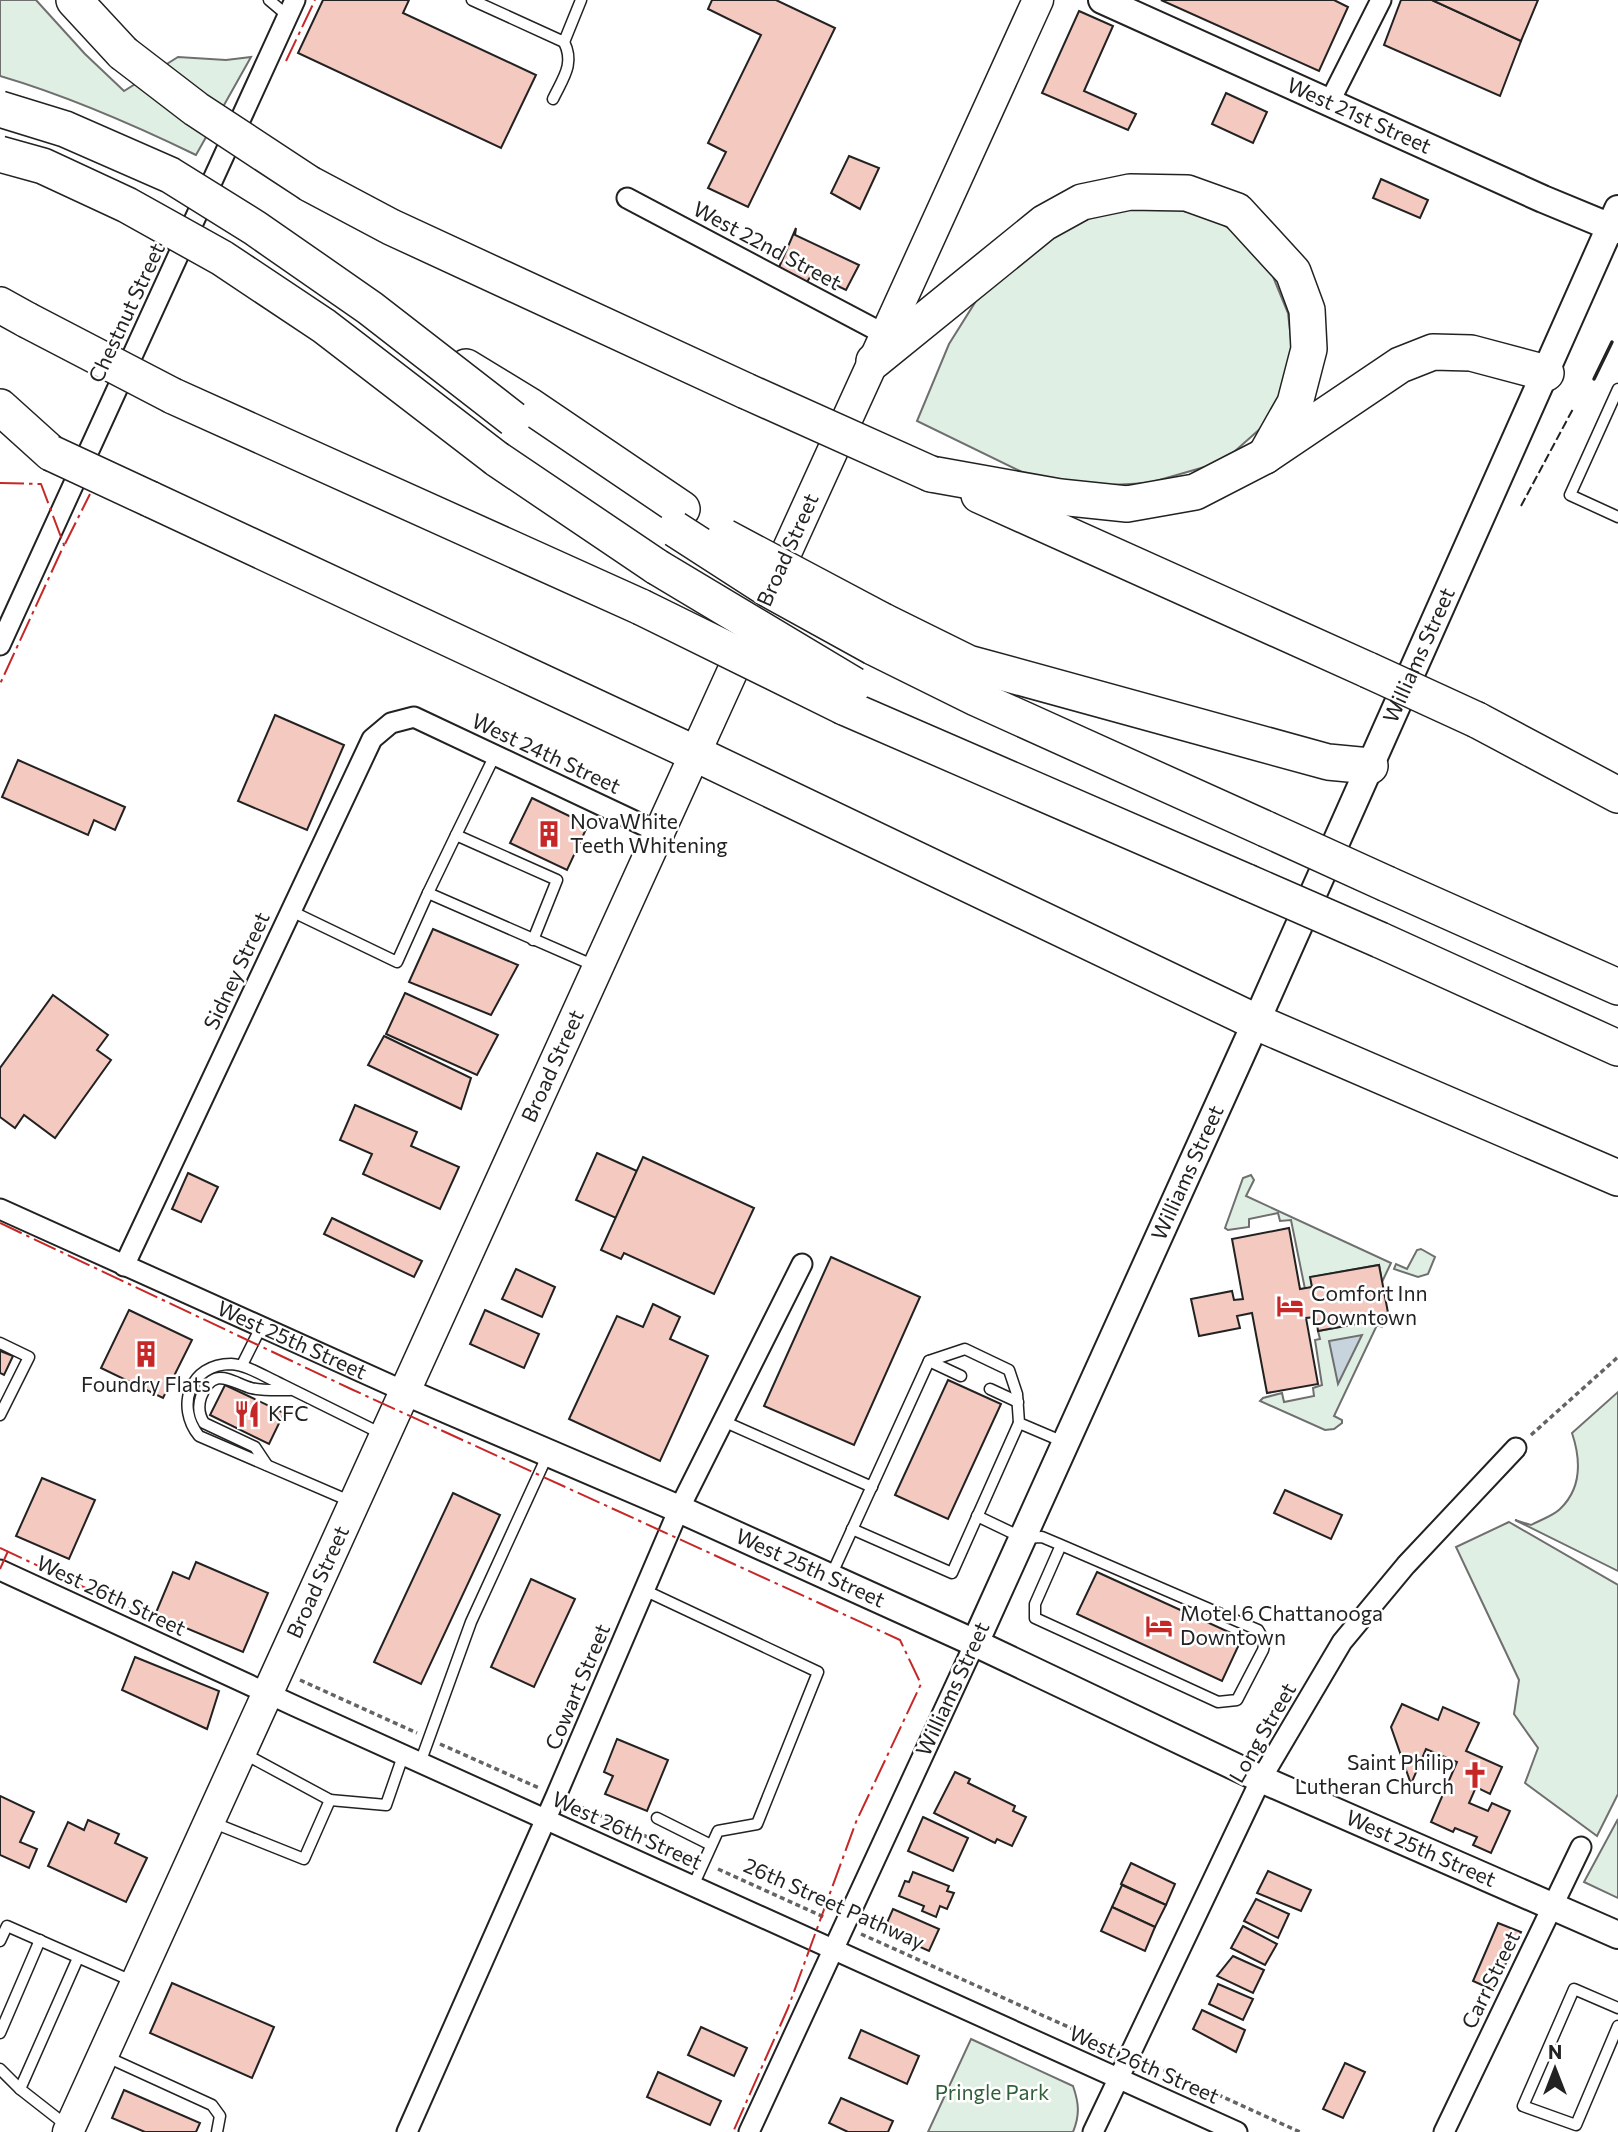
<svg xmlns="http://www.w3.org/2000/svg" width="1618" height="2132" viewBox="0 0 1618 2132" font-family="Commissioner,sans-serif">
<rect width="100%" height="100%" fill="#fff"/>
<g fill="#e0efe3" stroke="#6f6f6f" stroke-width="2">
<path d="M 0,0 L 36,0 L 85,54 L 124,91 L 178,57 L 226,60 L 251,57 L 196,155 C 132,124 68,96 0,76 Z"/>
<polygon points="1160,206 1211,217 1244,238 1269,267 1288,313 1292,349 1284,388 1261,428 1234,452 1208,466 1149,483 1092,486 1024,473 917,421 949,344 976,301 1018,261 1060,228 1113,211"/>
<polygon points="1251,1175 1254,1180 1246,1196 1391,1263 1382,1282 1379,1265 1311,1277 1312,1287 1305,1289 1291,1220 1280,1221 1278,1213 1249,1219 1249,1227 1228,1230 1225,1228 1243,1178"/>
<polygon points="1421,1249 1435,1257 1428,1274 1418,1277 1394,1269 1396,1264 1407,1269 1417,1250"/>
<polygon points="1386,1318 1382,1327 1377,1325 1334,1416 1342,1420 1342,1423 1334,1429 1325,1430 1260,1401 1263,1398 1282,1393 1284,1402 1314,1396 1313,1388 1322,1385 1315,1340 1320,1339 1318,1331"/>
<path d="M 1618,1392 L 1618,1571 L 1515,1520 L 1531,1525 C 1540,1520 1553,1516 1560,1509 C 1582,1488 1581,1460 1572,1433 Z"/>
<polygon points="1509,1522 1618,1585 1618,1794 1597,1836 1525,1783 1538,1748 1514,1714 1519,1680 1456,1547"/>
<polygon points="1618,1819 1618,1898 1584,1882"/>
<path d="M 971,2039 L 1073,2086 C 1079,2103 1080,2115 1073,2132 L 928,2132 Z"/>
</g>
<polygon fill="#c7d3dd" stroke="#6f6f6f" stroke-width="2" points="1362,1335 1338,1384 1329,1341"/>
<g fill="#f3c9c0" stroke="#222" stroke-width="2">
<polygon points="323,0 409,0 403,13 536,75 501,148 298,53"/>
<polygon points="712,0 776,0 835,28 748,207 708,188 726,152 708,143 761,35 708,9"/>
<polygon points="1161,0 1334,0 1348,7 1319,71"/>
<polygon points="1401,0 1432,0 1521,41 1500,96 1384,45"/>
<polygon points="1432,0 1538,0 1521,41"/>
<polygon points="1079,11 1113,26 1084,91 1136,114 1128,130 1042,93"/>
<polygon points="1226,93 1267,112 1253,143 1212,124"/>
<polygon points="849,156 879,168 860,209 831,193"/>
<polygon points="1381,179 1428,200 1420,218 1373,198"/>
<polygon points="796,228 795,235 859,265 846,290 812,274 805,285 777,272"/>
<polygon points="275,715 344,745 307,830 238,801"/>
<polygon points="18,760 125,807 115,830 94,820 88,835 2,797"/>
<polygon points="532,798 588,825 567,870 510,843"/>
<polygon points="433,929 518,965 491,1015 409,982"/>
<polygon points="405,993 498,1035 477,1075 386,1034"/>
<polygon points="53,995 108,1035 97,1050 111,1060 55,1138 24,1115 15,1128 0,1117 0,1068"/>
<polygon points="384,1036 471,1078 461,1109 368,1065"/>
<polygon points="355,1105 417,1132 411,1146 459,1167 440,1209 363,1174 372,1154 340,1140"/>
<polygon points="597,1153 637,1171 616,1218 576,1200"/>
<polygon points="643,1157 754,1208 714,1294 624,1253 621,1259 601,1250"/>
<polygon points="188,1173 218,1187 201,1222 172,1209"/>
<polygon points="332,1218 422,1261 414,1277 324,1234"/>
<polygon points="1289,1228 1300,1289 1312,1287 1310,1277 1379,1265 1389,1318 1318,1331 1316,1317 1306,1318 1318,1384 1267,1393 1252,1313 1237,1316 1240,1328 1199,1336 1191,1299 1232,1291 1234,1300 1243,1299 1232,1239"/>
<polygon points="831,1257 920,1297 854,1445 764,1406"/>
<polygon points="516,1269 555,1287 542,1317 502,1299"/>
<polygon points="653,1304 680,1317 670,1339 708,1356 660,1461 569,1419 617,1316 643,1327"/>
<polygon points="129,1310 192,1340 163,1398 101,1368"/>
<polygon points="485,1310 539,1334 524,1368 470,1344"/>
<polygon points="0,1351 13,1356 4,1375 0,1373"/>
<polygon points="948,1380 1001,1404 948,1519 895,1495"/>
<polygon points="225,1385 284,1413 269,1444 210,1415"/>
<polygon points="42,1478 95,1500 69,1559 16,1536"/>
<polygon points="1285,1490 1342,1515 1331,1539 1274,1513"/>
<polygon points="453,1493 500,1515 421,1684 374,1662"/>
<polygon points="196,1562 268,1593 243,1652 155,1615 173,1572 189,1579"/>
<polygon points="1097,1572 1242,1638 1222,1681 1077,1614"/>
<polygon points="531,1579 575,1599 534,1687 491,1667"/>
<polygon points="135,1657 219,1691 207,1729 122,1690"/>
<polygon points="1402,1704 1438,1720 1443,1707 1479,1723 1466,1751 1502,1767 1490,1794 1476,1787 1469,1803 1488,1811 1492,1803 1510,1811 1491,1853 1473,1845 1477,1837 1455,1828 1453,1832 1431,1822 1457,1762 1426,1749 1411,1784 1391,1727"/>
<polygon points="617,1739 668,1760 647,1811 605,1794 613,1776 604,1772"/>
<polygon points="955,1772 970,1779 968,1783 1015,1806 1013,1811 1026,1817 1012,1846 997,1839 995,1843 934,1813"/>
<polygon points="0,1796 34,1812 20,1842 37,1849 29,1868 0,1855"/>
<polygon points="923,1817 968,1838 953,1871 908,1851"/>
<polygon points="88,1820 119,1834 115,1843 147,1858 126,1902 48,1866 68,1822 84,1830"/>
<polygon points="1131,1863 1175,1884 1166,1905 1121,1884"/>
<polygon points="1268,1871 1311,1890 1301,1911 1257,1893"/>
<polygon points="913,1872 949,1886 947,1891 954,1893 947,1909 940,1906 936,1917 922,1911 924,1906 899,1896 905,1881 909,1882"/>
<polygon points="1122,1885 1166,1905 1155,1927 1112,1907"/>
<polygon points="1256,1899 1289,1914 1278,1938 1244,1921"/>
<polygon points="1112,1907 1155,1927 1145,1951 1101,1931"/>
<polygon points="893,1909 939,1929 929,1951 889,1933 892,1928 886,1925"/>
<polygon points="1498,1923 1521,1932 1493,1990 1473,1981"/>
<polygon points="1243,1926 1277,1944 1265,1965 1231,1948"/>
<polygon points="1233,1956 1264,1970 1253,1993 1217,1976"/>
<polygon points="172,1983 274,2027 252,2078 150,2033"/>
<polygon points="1218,1984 1253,1999 1243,2020 1209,2004"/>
<polygon points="1202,2010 1245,2030 1236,2052 1193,2029"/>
<polygon points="701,2027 747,2048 734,2076 688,2055"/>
<polygon points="861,2030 919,2056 907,2084 849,2058"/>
<polygon points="1345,2063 1365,2072 1343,2118 1323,2109"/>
<polygon points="658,2072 721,2101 710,2125 647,2097"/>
<polygon points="124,2090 200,2123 196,2132 145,2132 112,2118"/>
<polygon points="841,2098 893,2121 888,2132 848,2132 829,2123"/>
</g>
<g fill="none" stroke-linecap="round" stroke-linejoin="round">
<defs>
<g id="lane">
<polyline points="269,0 288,16"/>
<polyline points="472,0 564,42 581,0"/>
<path d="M 553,99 C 563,78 575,64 564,42"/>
<polyline points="1618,389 1570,495 1618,517"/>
<polyline points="456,835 495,755"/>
<polyline points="428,893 456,835 557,880 533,940"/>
<polyline points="291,911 397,962 428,893 595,966"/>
<polyline points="0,1343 29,1357 0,1415"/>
<polyline points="929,1361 961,1376"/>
<polyline points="242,1365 261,1327"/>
<polyline points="990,1389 1018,1402"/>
<polyline points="723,1421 872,1487"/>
<path d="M 267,1465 L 255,1447 L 204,1423 C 199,1415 198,1406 201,1397 C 213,1365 231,1382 251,1388 C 263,1391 278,1390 290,1390"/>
<path d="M 352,1502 L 199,1436 C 175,1406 190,1364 231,1364 C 248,1365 265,1377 281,1384 C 315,1401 348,1417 382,1434"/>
<polyline points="977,1516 1023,1538 1042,1537 1061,1545 1258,1630 1265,1642 1263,1650 1237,1700 1218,1702 1035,1618 1035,1604 1061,1545"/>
<polyline points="852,1529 952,1573 1019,1423"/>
<polyline points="830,1578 929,1361 965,1349 1009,1370 1017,1394 1019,1423 1066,1443"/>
<polyline points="644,1590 818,1672 757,1824 718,1831 693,1886"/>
<polyline points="420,1763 471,1622 548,1454"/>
<polyline points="330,1800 386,1805 403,1756"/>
<polyline points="657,1818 711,1845"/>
<polyline points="214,1823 304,1859 330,1800 243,1753"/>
<polyline points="0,1941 7,1926 132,1981"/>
<polyline points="1618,2008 1574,1989 1523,2106 1576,2125 1618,2026"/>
<polyline points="0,2033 40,1940"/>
<polyline points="107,2057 212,2105 220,2116 217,2132"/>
<polyline points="0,2069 20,2089 66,2125"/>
<polyline points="20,2089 78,1958"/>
</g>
<g id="street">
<polyline points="1329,103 1381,0"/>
<polyline points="627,198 886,335"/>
<polyline points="0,645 295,0"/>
<path id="s1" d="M 0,1209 L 406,1392"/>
<polyline points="124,1266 372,739 391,723 414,717 660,833"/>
<polyline points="0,1570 295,1706 1237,2132"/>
<polyline points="407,2132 556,1796 679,1509 802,1264"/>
<polyline points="749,2132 975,1643"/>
<polyline points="1093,2132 1261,1779 1342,1642 1406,1565 1516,1448"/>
<polyline points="1444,2132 1581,1847"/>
</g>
<g id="secondary">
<path id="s2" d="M 1102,0 L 1543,199 L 1618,230"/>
<path id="s3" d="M 406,1392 L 679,1509 L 975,1643 L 1261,1779 L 1618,1935"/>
<path id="s4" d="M 975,1643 L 1256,1022 L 1618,209"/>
</g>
<g id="primary">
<polyline points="771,586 1038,0"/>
<path id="s5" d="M 68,2132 L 749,635"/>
</g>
<g id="highway">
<polyline points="74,0 123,53"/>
<polyline points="310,184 391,227 746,391"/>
<polyline points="0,305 27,320"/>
<polyline points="874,361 1044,223 1082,202 1130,192 1187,193 1237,211 1293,272 1307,310 1309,349 1295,403 1265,456"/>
<polyline points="466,367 530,406 682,509"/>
<polyline points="173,396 641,607"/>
<polyline points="0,407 51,453"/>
<polyline points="497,459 657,567"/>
<polyline points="931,474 1060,497 1127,504 1195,492 1265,456 1400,365 1433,352 1471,353 1546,373"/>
<polyline points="979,495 1368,670"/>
<polyline points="150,499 696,754 1256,1022 1618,1178"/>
<polyline points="883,621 968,663 1328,762 1370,766"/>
<polyline points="873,647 976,698 1266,829"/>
<polyline points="844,707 1247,882"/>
<polyline points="1477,720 1618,795"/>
<polyline points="1387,884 1618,987"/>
<polyline points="1380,940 1618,1048"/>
</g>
</defs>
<use href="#lane" stroke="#222" stroke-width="13"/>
<use href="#street" stroke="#222" stroke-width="23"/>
<use href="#secondary" stroke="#222" stroke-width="30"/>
<use href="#primary" stroke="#222" stroke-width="33"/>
<use href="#highway" stroke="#222" stroke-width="38"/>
<g stroke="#646464" stroke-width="3.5" stroke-dasharray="5 3.5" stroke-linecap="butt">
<polyline points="1531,1435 1618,1357"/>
<polyline points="300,1680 417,1733"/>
<polyline points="440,1744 539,1788"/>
<polyline points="574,1804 692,1857"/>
<polyline points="718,1869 826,1918"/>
<polyline points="861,1934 1113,2047"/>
<polyline points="1148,2063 1300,2132"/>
</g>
<use href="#lane" stroke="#fff" stroke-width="10"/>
<use href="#street" stroke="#fff" stroke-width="19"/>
<use href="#secondary" stroke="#fff" stroke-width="26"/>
<use href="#primary" stroke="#fff" stroke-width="30"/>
<use href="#highway" stroke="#fff" stroke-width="35"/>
<defs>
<g id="highway-bridge">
<polyline points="123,53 196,109 310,184"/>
<polyline points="0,109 65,129 170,175 255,228 370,308 513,419"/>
<polyline points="0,154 43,166 127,205 222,258 324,326 497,459"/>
<polyline points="27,320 173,396"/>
<polyline points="746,391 931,474"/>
<polyline points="51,453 150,499"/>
<polyline points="675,529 768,589 873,647"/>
<polyline points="725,537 883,621"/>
<polyline points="657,567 854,685"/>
<polyline points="641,607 844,707"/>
<polyline points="1368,670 1477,720"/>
<polyline points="1266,829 1387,884"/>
<polyline points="1247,882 1380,940"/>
</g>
</defs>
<use href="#highway-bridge" stroke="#222" stroke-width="38" stroke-linecap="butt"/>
<use href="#highway-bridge" stroke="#fff" stroke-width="35"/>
<polyline stroke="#222" stroke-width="2" stroke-dasharray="9 3.5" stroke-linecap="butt" points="1521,506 1574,407"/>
<polyline stroke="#222" stroke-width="3.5" points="1594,379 1612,342"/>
<g stroke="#c62828" stroke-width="2" stroke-dasharray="24 5 3.5 5" stroke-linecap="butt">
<polyline points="286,61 315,0"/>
<polyline points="0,483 41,484 64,545 0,684"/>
<polyline points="65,544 90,494"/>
<polyline points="0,1223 351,1389 900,1640 921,1684 856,1822 788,2008 733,2132"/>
<polyline points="0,1548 146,1616"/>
<polyline points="0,1569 8,1551"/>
</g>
</g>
<defs>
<symbol id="building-bare" viewBox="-9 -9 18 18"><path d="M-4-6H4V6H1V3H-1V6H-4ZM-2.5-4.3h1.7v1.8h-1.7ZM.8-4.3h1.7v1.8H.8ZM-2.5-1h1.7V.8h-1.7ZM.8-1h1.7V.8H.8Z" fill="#c62828" stroke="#fff" stroke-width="2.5" paint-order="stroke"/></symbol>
<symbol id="hotel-bare" viewBox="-9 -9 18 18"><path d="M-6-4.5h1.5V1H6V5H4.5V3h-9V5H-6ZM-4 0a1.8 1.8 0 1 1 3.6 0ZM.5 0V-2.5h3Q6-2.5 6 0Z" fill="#c62828" stroke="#fff" stroke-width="2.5" paint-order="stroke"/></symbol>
<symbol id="restaurant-bare" viewBox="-9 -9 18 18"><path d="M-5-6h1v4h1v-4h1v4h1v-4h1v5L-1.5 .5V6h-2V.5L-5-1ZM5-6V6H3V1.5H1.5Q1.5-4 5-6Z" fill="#c62828" stroke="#fff" stroke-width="2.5" paint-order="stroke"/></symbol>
<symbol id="church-bare" viewBox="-9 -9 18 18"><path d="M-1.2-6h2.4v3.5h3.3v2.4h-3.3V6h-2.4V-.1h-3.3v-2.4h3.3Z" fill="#c62828" stroke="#fff" stroke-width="2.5" paint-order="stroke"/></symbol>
</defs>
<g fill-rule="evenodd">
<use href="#building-bare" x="530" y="815" width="38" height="38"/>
<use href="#hotel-bare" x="1271" y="1287" width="38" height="38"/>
<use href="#building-bare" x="127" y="1335" width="38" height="38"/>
<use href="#restaurant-bare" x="228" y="1395" width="38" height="38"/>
<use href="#hotel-bare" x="1140" y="1607" width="38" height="38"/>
<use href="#church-bare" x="1456" y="1756" width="38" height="38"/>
</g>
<g text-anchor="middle" stroke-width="5" stroke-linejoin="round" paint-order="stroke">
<g font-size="21" fill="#222" stroke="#fff">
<text dy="7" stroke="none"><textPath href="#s2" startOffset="282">West 21st Street</textPath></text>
<text transform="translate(767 246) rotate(28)" y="7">West 22nd Street</text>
<text transform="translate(127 313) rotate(-65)" y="7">Chestnut Street</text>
<text transform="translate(788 550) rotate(-66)" y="7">Broad Street</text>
<text dy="7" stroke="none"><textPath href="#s4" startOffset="1083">Williams Street</textPath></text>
<text transform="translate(546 754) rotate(25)" y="7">West 24th Street</text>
<text transform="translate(237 971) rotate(-65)" y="7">Sidney Street</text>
<text dy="7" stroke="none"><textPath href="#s5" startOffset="1171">Broad Street</textPath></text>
<text dy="7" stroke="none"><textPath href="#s4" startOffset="516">Williams Street</textPath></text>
<text dy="7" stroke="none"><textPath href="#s1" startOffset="320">West 25th Street</textPath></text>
<text dy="7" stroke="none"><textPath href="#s3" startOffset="441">West 25th Street</textPath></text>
<text dy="7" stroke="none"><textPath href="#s5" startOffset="604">Broad Street</textPath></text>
<text transform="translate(111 1596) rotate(25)" y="7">West 26th Street</text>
<text transform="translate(578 1687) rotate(-67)" y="7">Cowart Street</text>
<text transform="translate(953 1689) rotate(-65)" y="7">Williams Street</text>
<text transform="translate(1263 1733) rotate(-60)" y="7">Long Street</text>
<text transform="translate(627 1831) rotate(24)" y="7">West 26th Street</text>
<text dy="7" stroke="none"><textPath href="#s3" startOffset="1113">West 25th Street</textPath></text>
<text transform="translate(834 1904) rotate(24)" y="7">26th Street Pathway</text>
<text transform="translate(1491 1980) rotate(-64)" y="7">Carr Street</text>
<text transform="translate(1144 2065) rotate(24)" y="7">West 26th Street</text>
</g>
<g font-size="21" fill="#222" stroke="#fff" text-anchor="start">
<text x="570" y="829">NovaWhite<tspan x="570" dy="24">Teeth Whitening</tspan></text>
<text x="1311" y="1301">Comfort Inn<tspan x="1311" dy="24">Downtown</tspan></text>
<text x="146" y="1392" text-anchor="middle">Foundry Flats</text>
<text x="268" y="1421">KFC</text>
<text x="1180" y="1621">Motel 6 Chattanooga<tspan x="1180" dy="24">Downtown</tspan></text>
<text x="1454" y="1770" text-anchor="end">Saint Philip<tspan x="1454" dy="24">Lutheran Church</tspan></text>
</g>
<g font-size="21" fill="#2f5e38" stroke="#fff">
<text x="992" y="2100">Pringle Park</text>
</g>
</g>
<g transform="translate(1555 2069)" stroke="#ffffff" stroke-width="5" paint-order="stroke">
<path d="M0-5L12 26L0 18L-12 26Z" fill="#222222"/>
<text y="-10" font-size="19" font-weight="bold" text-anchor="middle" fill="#222222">N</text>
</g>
</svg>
